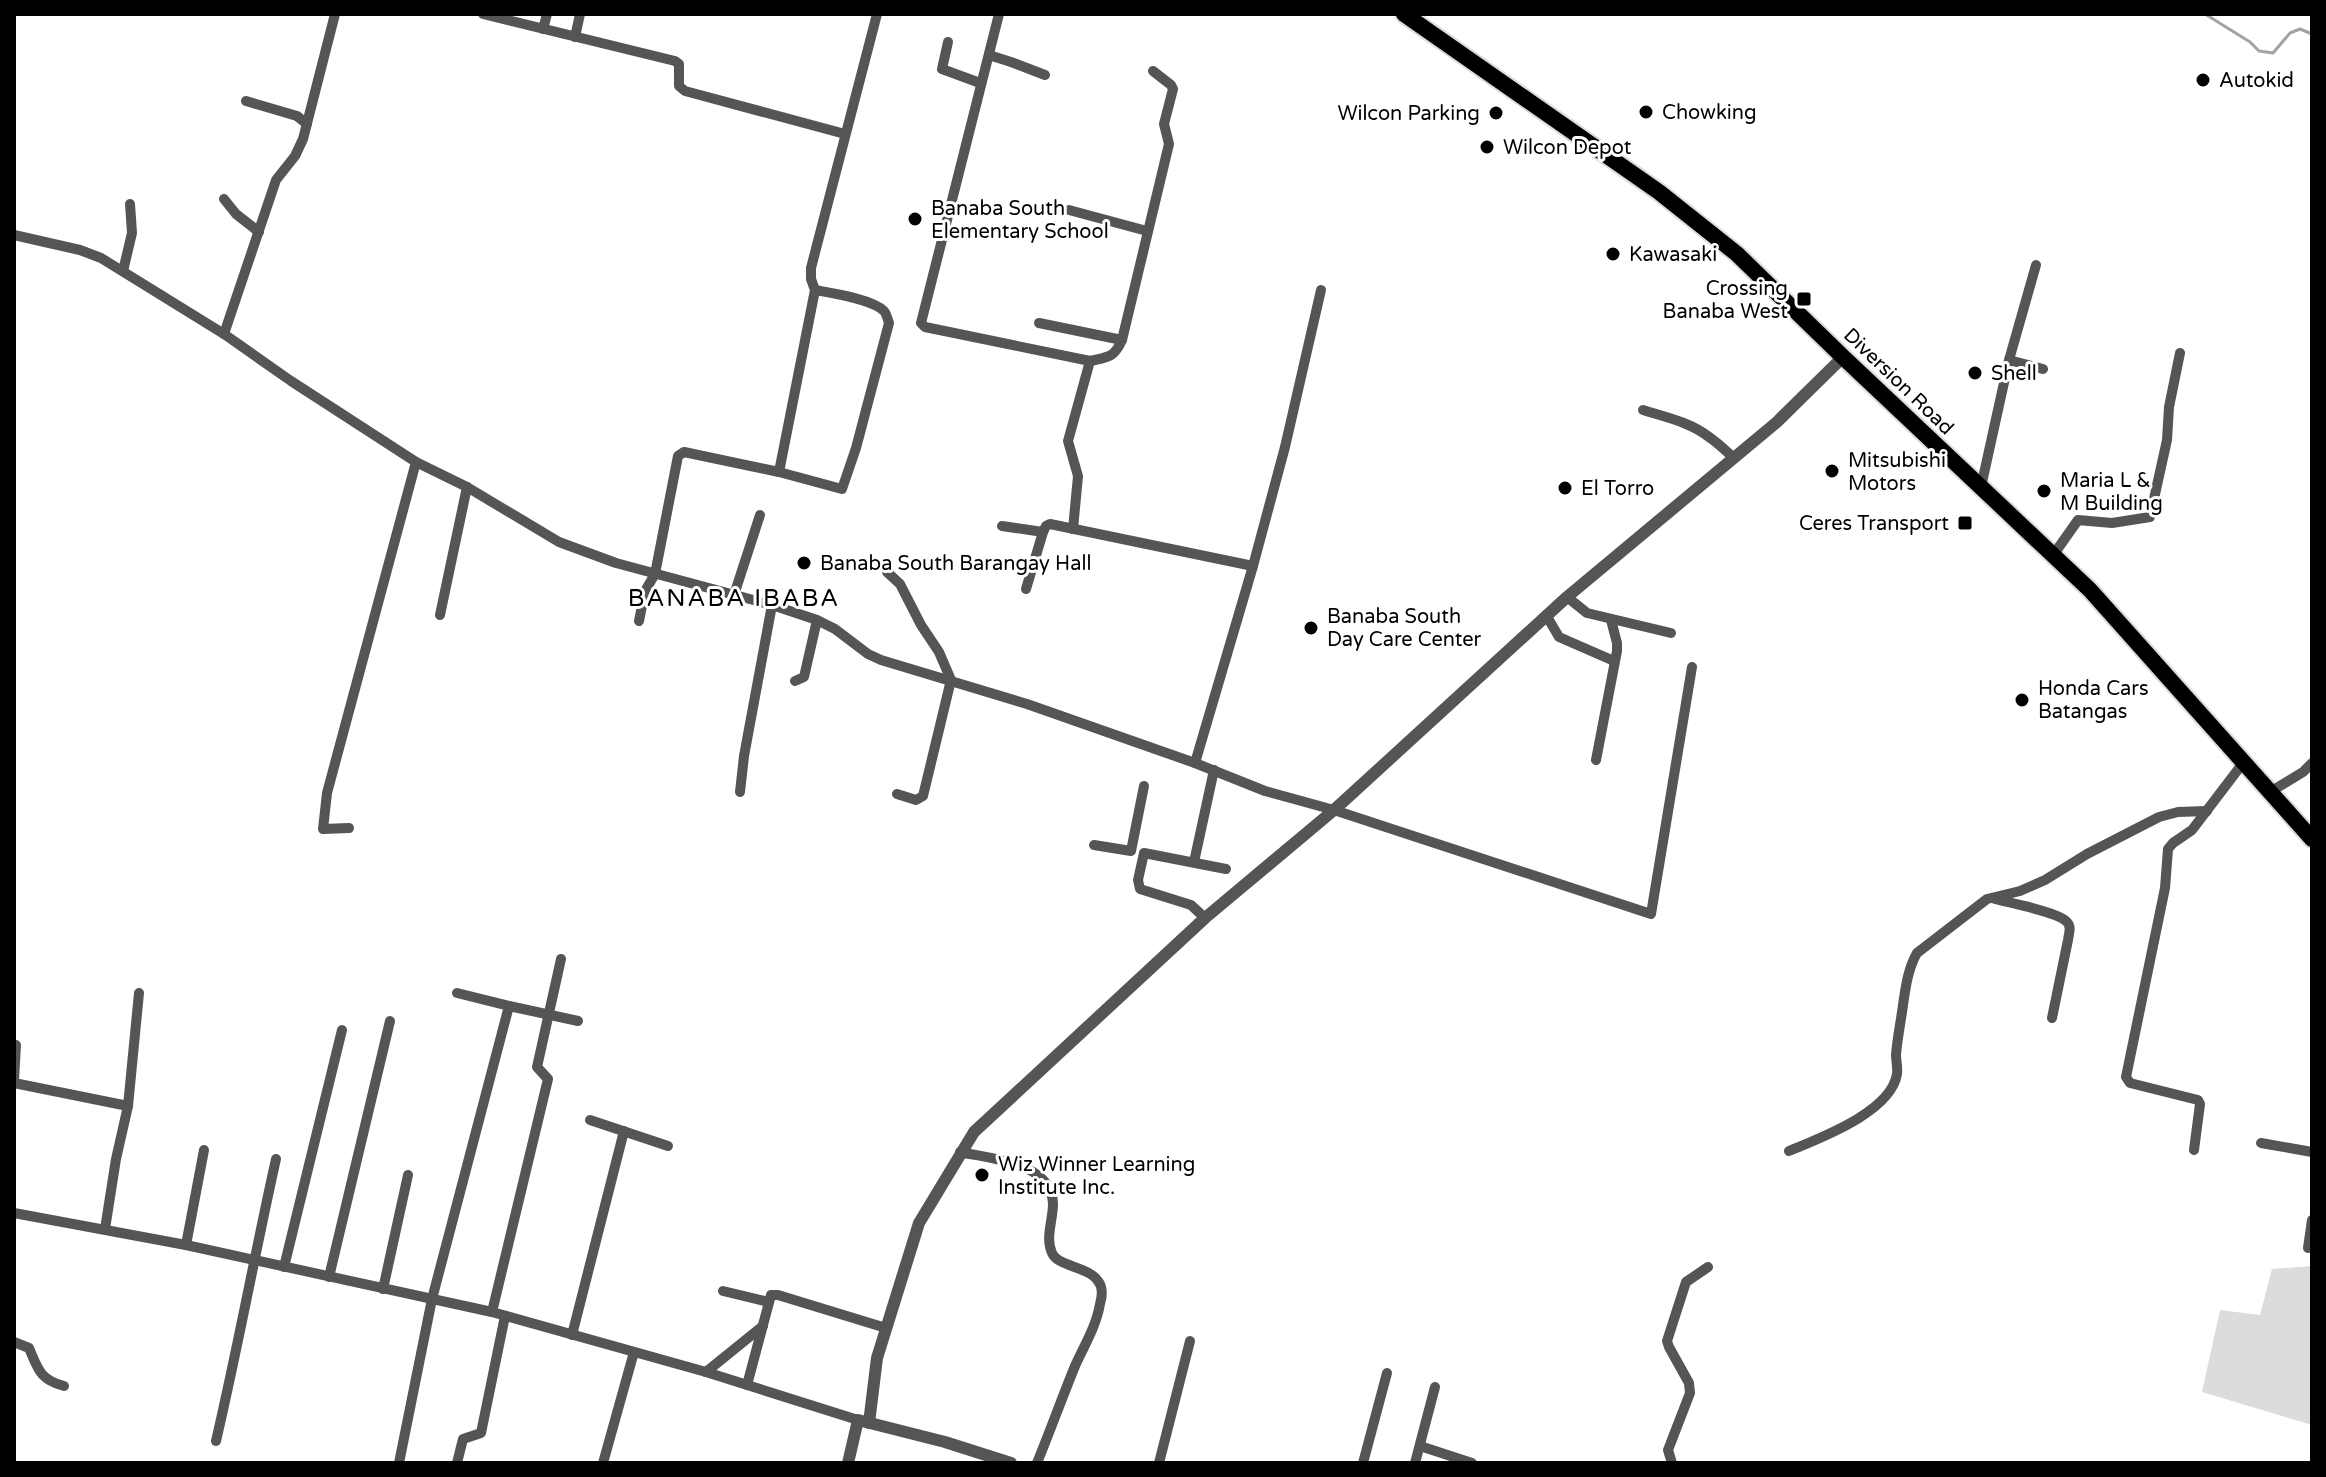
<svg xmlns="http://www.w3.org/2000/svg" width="2326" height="1477" viewBox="0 0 2326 1477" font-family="'Varela Round',sans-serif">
<rect width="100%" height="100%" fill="#fff"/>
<polygon fill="#dcdcdc" points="2312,1266 2312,1425 2202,1392 2220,1310 2260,1315 2272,1269"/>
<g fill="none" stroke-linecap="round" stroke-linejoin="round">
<polyline stroke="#a3a3a3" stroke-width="3" points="2205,14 2250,42 2259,51 2273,53 2290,33 2300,29 2312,34"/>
<defs>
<polyline id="trunk" points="1404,14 1659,192 1737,254 1843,357 2090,590 2312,839"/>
</defs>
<use href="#trunk" stroke="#dbdbdb" stroke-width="20"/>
<g stroke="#555" stroke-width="10">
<polyline points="335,14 303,139 295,156 276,180 224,334 291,381 416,462 467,487 559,542 616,563 772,605 817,620 835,629 868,654 881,660 1027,704 1195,763 1265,791 1334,810 1651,914 1692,667"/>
<polyline points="483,14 675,61 679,64 679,86 685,91 845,134"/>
<path d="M 999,14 L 921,323 L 925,327 L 1090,361 C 1108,357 1114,358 1122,340 L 1169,144 L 1164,124 L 1173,89 L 1171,85 L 1153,71"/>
<polyline points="543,29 547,14"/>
<polyline points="575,37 580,14"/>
<polyline points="948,42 942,69 980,83"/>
<polyline points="989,55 1011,62 1045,75"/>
<polyline points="246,101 297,116 307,124"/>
<polyline points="224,199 236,214 259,232"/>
<polyline points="1069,210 1147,231"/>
<polyline points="14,235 80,250 101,258 224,334"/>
<polyline points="123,271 132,233 130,204"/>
<polyline points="1039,323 1122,340"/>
<polyline points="2009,360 2043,369"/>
<path d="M 1643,410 C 1665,417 1690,422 1709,437 C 1718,443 1726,451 1734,458"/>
<polyline points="779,472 815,290 811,279 811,268 877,14"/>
<polyline points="1981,487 2009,360 2036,265"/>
<polyline points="1002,526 1043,532"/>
<polyline points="1073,529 1078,476 1068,441 1090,361"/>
<polyline points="2054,554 2078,520 2112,523 2150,517 2167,440 2169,407 2180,353"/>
<polyline points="887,572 900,584 921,625 939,652 951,680 923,796 916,800 897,794"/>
<polyline points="1026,589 1043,532 1046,526 1050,524 1253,566"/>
<polyline points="734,595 760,515"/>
<polyline points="1567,597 1587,613 1671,633"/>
<polyline points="440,615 467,487"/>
<polyline points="1546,615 1559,637 1614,661"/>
<path d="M 639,621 L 645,591 L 655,574 L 678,456 L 684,452 L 779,472 L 842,489 L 856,448 L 889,323 C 888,320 886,313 884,311 C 872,299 831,293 815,290"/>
<polyline points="795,681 804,677 817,620"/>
<polyline points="1596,760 1617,651 1617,643 1611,620"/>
<polyline points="1195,763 1253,566 1285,447 1321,290"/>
<polyline points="740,792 744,756 772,605"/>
<polyline points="2270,792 2303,772 2312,763"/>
<polyline points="349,828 323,829 327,793 416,462"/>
<polyline points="1094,845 1131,851 1144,786"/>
<polyline points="1194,862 1214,770"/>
<path d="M 1995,899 C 2010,903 2057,912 2066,921 C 2072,926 2069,933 2068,940 L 2052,1018"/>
<polyline points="1205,918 1191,905 1140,889 1138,880 1144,853 1226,869"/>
<polyline points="509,1006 578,1021"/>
<polyline points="14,1080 16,1045"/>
<polyline points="14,1083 128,1106"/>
<polyline points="590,1120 668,1146"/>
<polyline points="2261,1143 2312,1152"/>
<polyline points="2194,1150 2200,1104 2198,1100 2130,1083 2126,1077 2165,888 2168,849 2173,843 2192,830 2243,763"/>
<path d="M 1789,1151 C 1820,1138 1891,1112 1897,1074 C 1898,1068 1896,1061 1896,1055 C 1897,1041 1900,1026 1902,1012 C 1905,992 1907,970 1917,953 L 1987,899 L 2020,891 L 2045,880 L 2087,854 L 2159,817 L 2178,812 L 2207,811"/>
<path d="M 960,1152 C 991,1159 1052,1162 1053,1204 C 1053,1220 1045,1238 1052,1253 C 1058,1267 1088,1266 1098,1281 C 1103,1287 1102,1297 1100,1304 C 1096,1327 1084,1346 1075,1366 C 1062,1398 1050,1431 1037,1463"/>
<polyline points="14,1213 186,1245 492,1312 706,1372 858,1420"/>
<polyline points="105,1229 116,1159 128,1106 139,993"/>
<polyline points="186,1245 204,1150"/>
<polyline points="2308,1248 2312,1220"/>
<polyline points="284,1267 342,1030"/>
<polyline points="329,1277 390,1021"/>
<polyline points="383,1289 408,1175"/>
<polyline points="723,1291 769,1302"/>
<polyline points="492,1312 548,1079 537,1067 561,959"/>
<polyline points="572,1335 624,1131"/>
<path d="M 14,1342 L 29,1348 C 38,1369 40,1380 64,1386"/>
<polyline points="706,1372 763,1326"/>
<polyline points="747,1385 771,1295 778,1295 886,1328"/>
<path d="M 216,1441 C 238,1347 255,1253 276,1159"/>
<polyline points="1420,1446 1472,1463"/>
<polyline points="399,1463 432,1299 509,1006 457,993"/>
<polyline points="457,1463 463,1439 481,1433 505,1316"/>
<polyline points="603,1463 634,1352"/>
<polyline points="1159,1463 1190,1341"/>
<polyline points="1363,1463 1387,1373"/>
<polyline points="1415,1463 1435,1387"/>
<polyline points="1672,1463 1668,1450 1690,1393 1689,1383 1669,1347 1667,1341 1686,1282 1708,1267"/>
</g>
<g stroke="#555" stroke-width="12">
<polyline points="869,1423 877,1358 919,1223 974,1132 1205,918 1334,810 1567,597 1777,422 1843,357"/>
<polyline points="848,1463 858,1420 945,1442 1011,1463"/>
</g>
<use href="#trunk" stroke="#000" stroke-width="16"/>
</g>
<g fill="#000" stroke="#fff" stroke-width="3">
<circle cx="2203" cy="80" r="8"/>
<circle cx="1646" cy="112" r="8"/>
<circle cx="1496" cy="113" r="8"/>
<circle cx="1487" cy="147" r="8"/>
<circle cx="915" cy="219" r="8"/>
<circle cx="1613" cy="254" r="8"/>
<rect x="1796" y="291" width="16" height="16" rx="4"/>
<circle cx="1975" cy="373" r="8"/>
<circle cx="1832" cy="471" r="8"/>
<circle cx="1565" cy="488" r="8"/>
<circle cx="2044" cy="491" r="8"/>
<rect x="1957" y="515" width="16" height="16" rx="4"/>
<circle cx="804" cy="563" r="8"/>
<circle cx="1311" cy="628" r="8"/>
<circle cx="2022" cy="700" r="8"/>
<circle cx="982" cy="1175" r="8"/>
</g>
<g text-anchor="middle" stroke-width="6" stroke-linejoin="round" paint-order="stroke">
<g font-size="20" fill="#000" stroke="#fff" text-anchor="start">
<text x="2219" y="87">Autokid</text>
<text x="1662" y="119">Chowking</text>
<text x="1480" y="120" text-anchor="end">Wilcon Parking</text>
<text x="1503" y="154">Wilcon Depot</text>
<text x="931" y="215">Banaba South<tspan x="931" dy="23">Elementary School</tspan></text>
<text x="1629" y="261">Kawasaki</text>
<text x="1788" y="295" text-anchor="end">Crossing<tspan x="1788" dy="23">Banaba West</tspan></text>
<text x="1991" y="380">Shell</text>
<text x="1848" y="467">Mitsubishi<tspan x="1848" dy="23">Motors</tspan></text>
<text x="2060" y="487">Maria L &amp;<tspan x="2060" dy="23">M Building</tspan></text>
<text x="1581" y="495">El Torro</text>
<text x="1949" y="530" text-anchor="end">Ceres Transport</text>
<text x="820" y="570">Banaba South Barangay Hall</text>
<text x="1327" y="623">Banaba South<tspan x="1327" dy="23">Day Care Center</tspan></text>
<text x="2038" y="695">Honda Cars<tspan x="2038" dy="23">Batangas</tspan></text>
<text x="998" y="1171">Wiz Winner Learning<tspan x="998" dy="23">Institute Inc.</tspan></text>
</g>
<g font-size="20" fill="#000" stroke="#fff">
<text transform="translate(1899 381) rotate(44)" y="7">Diversion Road</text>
</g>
<g font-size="24" letter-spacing="2" fill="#000" stroke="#fff">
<text x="734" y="606">BANABA IBABA</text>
</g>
</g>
<rect width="2326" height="1477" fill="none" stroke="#000000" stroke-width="32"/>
</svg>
